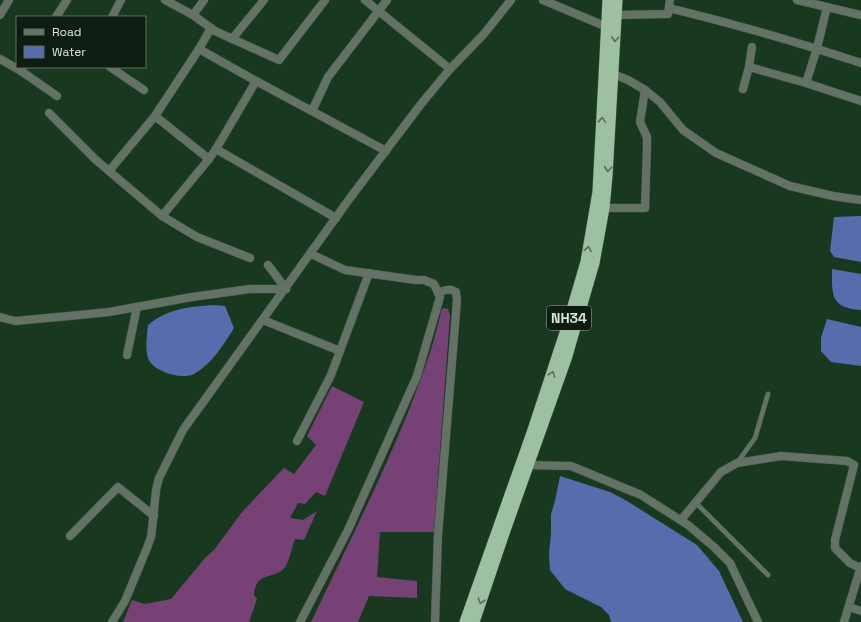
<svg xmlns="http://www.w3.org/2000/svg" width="861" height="622" viewBox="0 0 861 622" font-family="'Space Grotesk',sans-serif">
<rect width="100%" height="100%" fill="#18391f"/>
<g fill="#764174">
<path d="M 443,308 L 448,309 L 450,315 L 434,532 L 380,532 L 377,577 L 417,581 L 417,598 L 369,596 L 358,622 L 311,622 C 344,553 378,485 407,415 C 420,381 434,347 441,311 Z"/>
<path d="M 332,386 L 364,402 L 325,496 L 316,492 L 305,504 L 298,503 L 290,518 L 303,520 L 317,511 L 304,540 L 295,539 C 292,547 290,558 286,566 C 276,581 256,569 254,595 L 257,599 L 249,622 L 123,622 L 132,600 L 145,604 L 171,599 L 205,558 L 214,550 L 242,512 L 279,473 L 284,468 L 294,474 L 316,445 L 307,436 Z"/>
</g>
<g fill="#576cac">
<polygon points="861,216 861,262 834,257 830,251 834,217"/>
<path d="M 832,269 L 861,274 L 861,310 C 830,308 832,294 832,269 Z"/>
<path d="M 214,305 L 225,306 L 234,328 C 224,344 212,364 194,374 C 182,380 153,372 148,358 C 145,348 147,335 148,325 C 169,308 188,307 214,305 Z"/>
<polygon points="827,319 861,327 861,366 831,362 821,351 821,338"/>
<polygon points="560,476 610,492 627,501 697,545 719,571 743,622 611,622 609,615 601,607 565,589 550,570 549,554 551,534 551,514 555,501"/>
</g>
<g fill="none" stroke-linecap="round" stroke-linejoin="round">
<defs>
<g id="service">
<polyline points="737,463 755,438 768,394"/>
<polyline points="696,503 768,575"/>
</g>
<g id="minor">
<polyline points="165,0 193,15 204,0"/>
<polyline points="365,0 450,69"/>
<polyline points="797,0 861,15"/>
<path d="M 669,8 C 734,24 798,42 861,63"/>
<polyline points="0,15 9,0"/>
<polyline points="193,15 215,31 279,60 325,0"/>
<polyline points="616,15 668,14 670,0"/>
<polyline points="56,17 67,0"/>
<polyline points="112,17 121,0"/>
<polyline points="232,39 264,0"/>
<polyline points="199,49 256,81 386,151"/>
<polyline points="0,59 21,71"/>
<polyline points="23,67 21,71 57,96"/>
<polyline points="110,67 144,90"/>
<polyline points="749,67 806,83 817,48 827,7"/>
<polyline points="613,74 628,80 645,90 660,102 683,130 716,153 790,186 833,196 861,200"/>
<polyline points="806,83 861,101"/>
<polyline points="743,89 749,67 752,47"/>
<polyline points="312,111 328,77 387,0"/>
<polyline points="49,113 96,160 162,216"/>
<polyline points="155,116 199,49 211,28"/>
<polyline points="216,149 256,81"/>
<polyline points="209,159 162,216 197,237 250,258"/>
<polyline points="109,171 155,116 209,159 216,149 336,218"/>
<polyline points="599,208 645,208 647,146 647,137 640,122 645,90"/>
<polyline points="268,265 286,289"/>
<polyline points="263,320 340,351"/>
<polyline points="127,355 137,307"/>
<polyline points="297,441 331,375 369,273"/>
<polyline points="681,520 721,472 737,463 781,456 847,461 854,465 835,540 835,548 850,563 860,568"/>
<polyline points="70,536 118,487 154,516"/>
<polyline points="849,607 861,611"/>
<polyline points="300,622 348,530 417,376 440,297 434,284 424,280 416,280 345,270 311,254"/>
<path d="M 435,622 L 438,535 L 457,300 L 456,292 C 450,288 445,290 438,293"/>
<polyline points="844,622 861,566"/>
</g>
<g id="tertiary">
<polyline points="543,0 607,27"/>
<polyline points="0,317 15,321 69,316 109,312 192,297 250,289 286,289"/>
<polyline points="523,465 571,466 641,495 688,525 714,547 730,563 758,622"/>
<polyline points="112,622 125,601 147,548 151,537 153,520 156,490 159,478 183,430 350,198 421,104 450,69 483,35 511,0"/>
</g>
<g id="trunk">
<polyline points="465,622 532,433 566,330 586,262 598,192 608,0"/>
<polyline points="474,622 504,533 566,359 594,263 604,208 607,176 617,0"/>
</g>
</defs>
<use href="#service" stroke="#36553d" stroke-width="5.5"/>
<use href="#minor" stroke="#36553d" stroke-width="9"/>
<use href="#tertiary" stroke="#36553d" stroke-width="9"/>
<use href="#trunk" stroke="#36553d" stroke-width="12"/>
<use href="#service" stroke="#637265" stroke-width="4.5"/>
<use href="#minor" stroke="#637265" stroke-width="8"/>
<use href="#tertiary" stroke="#637265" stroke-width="8"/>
<use href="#trunk" stroke="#9ec0a2" stroke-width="11"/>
</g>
<defs><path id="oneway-chevron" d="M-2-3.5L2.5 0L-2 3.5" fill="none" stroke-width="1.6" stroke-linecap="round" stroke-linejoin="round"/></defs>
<g stroke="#566e5a">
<use href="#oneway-chevron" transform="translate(615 39) rotate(93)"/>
<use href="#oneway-chevron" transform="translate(602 120) rotate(-88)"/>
<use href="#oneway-chevron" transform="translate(608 169) rotate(95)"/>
<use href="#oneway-chevron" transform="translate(588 249) rotate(-79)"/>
<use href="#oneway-chevron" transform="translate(552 374) rotate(-72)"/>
<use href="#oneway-chevron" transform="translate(481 601) rotate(109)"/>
</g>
<g text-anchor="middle" stroke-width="4" stroke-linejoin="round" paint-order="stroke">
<rect fill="#0e1c11" stroke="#99ab9c" stroke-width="1" x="547" y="306" width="44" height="24" rx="3"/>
<g font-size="14" font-weight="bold" fill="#d5e8d8">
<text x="569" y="323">NH34</text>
</g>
</g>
<rect x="16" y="16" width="130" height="52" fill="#0e1c11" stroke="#5e6e61"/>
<rect x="24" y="29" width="20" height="6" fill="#637265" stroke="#5e6e61"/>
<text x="52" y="36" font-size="12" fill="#d5e8d8">Road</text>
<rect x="24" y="46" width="20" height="12" fill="#576cac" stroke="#5e6e61"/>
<text x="52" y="56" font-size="12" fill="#d5e8d8">Water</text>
</svg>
